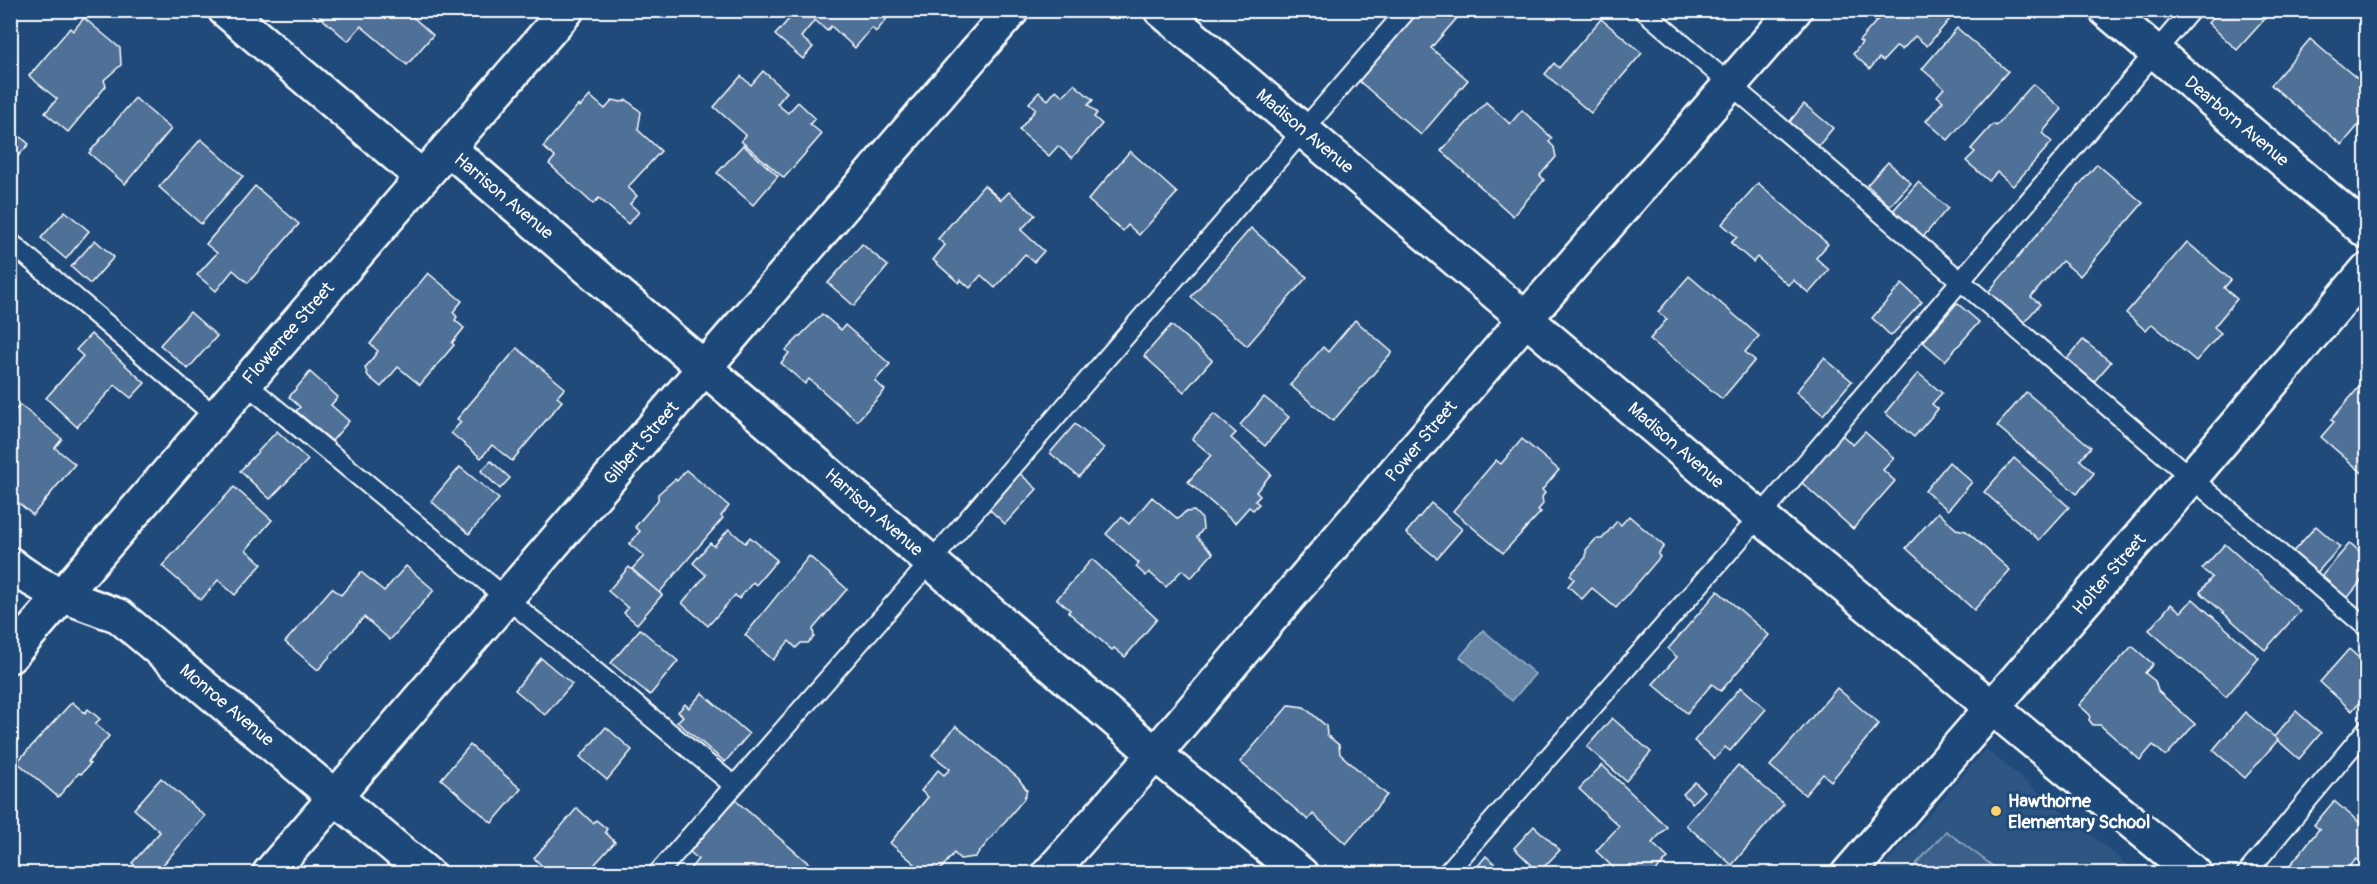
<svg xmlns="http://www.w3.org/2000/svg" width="2377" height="884" viewBox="0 0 2377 884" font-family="Pangolin,sans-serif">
<rect width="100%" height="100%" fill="#1f4a7a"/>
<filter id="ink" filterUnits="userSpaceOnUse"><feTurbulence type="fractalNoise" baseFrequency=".0167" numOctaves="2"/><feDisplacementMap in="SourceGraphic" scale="12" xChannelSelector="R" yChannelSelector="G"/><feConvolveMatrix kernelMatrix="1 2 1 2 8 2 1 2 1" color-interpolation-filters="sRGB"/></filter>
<g filter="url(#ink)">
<polygon fill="#2e5683" points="1986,749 2137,873 1877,874"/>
<polygon fill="#3c618b" stroke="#9eb0c5" stroke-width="1.5" points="1946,831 2002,873 1908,873"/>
<polygon fill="#6583a4" stroke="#a3b5c8" stroke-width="1.5" points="1483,630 1535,674 1512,701 1460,657"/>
<g fill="#507197" stroke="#fff" stroke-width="1.5">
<polygon points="307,10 405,10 433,35 407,65 361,26 348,41 320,17 318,19"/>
<polygon points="797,10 894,10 876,32 872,28 855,48 831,26 827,31 815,20 801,37 813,47 803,59 775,35"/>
<polygon points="1419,10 1448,10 1457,18 1431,48 1468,80 1421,135 1359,81"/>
<polygon points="1886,10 1954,10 1956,12 1927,46 1915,36 1902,50 1897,46 1883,61 1879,58 1870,69 1853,54 1862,43 1859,41"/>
<polygon points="2219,10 2273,10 2237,50 2208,23"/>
<polygon points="84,18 120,48 121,65 104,80 106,86 68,132 45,113 57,99 29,76 70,28 73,31"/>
<polygon points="1601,19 1642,53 1591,113 1545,74 1554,63 1559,68"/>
<polygon points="1957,28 2008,71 1948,140 1926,121 1943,101 1937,96 1944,88 1922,69"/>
<polygon points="2310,39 2366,86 2366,116 2342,145 2271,85"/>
<polygon points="763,71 787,92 777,104 788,113 798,102 815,118 810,124 822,134 784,178 741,141 746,135 714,107 741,76 751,85"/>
<polygon points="1074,84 1093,100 1088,105 1097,113 1094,117 1102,124 1072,158 1058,146 1049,156 1019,130 1036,109 1029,103 1039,92 1048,100 1056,90 1063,96"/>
<polygon points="2033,84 2062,109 2042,133 2052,142 2013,186 1997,172 1989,181 1966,161 1975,152 1971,149 1993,124 1996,126"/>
<polygon points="590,96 605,109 613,100 621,102 627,100 641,112 638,130 661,151 628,187 637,196 630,204 639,212 628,224 599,198 593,204 549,164 555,157 543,147 578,105 580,107"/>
<polygon points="135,98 171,129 125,184 89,153"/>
<polygon points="1486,102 1510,124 1522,110 1552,138 1549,142 1554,147 1556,157 1540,175 1544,180 1513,216 1441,151"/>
<polygon points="1804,104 1833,128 1816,149 1787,125"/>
<polygon points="10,128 29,144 10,165"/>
<polygon points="201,139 243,176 201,224 159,187"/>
<polygon points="743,145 778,176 753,205 717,173"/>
<polygon points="1130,151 1177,193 1139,235 1128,225 1123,231 1088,200"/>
<polygon points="1888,162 1911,183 1890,206 1867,185"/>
<polygon points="2097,164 2143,203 2080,276 2062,261 2031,297 2040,304 2021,326 1985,296"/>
<polygon points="1918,182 1948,208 1922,238 1892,212"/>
<polygon points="1758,183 1828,244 1816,258 1829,270 1809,293 1793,280 1788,285 1757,257 1753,262 1731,243 1737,237 1722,224"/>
<polygon points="984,185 1001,200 1009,192 1035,215 1021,230 1044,251 1034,262 1025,254 995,288 981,275 970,288 961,280 959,283 933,260 945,245 938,239"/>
<polygon points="255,186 299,224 248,283 233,270 216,291 197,275 217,253 206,244"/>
<polygon points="65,211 89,231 66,259 41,238"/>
<polygon points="1251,228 1307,277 1247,346 1191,297"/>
<polygon points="95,240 114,257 90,284 71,267"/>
<polygon points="2187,242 2231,280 2224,288 2237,299 2214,327 2221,333 2196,361 2152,324 2146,331 2126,313"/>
<polygon points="862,244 888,266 854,306 828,283"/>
<polygon points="428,273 462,301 453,312 457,317 455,320 464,328 452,343 454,345 420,385 398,367 381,387 368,376 365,368 378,351 370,344"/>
<polygon points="1689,276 1759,336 1745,352 1755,360 1722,399 1650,339 1667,319 1658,312"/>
<polygon points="1902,284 1922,302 1891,336 1872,318"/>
<polygon points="1957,303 1979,322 1945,361 1923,342"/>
<polygon points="190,312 217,336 188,369 160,345"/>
<polygon points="822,314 841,330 845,325 890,364 875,381 885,390 857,421 809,379 805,384 781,363 789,353 786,350"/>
<polygon points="1355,320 1392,352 1333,421 1290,385 1323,347 1328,352"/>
<polygon points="1171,325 1212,360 1184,392 1144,356"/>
<polygon points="91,334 145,383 131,398 115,385 77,427 46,398 83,356 76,350"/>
<polygon points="2083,340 2111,362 2092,384 2065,361"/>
<polygon points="517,348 565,388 557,397 562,401 512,461 492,445 481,458 451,433 461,422 457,419"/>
<polygon points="1824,358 1852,381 1823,415 1796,392"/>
<polygon points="310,372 338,397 331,405 349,421 332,441 296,411 300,407 289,397"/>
<polygon points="1918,373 1942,393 1932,404 1938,409 1914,437 1885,413"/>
<polygon points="2366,379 2366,476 2321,437 2334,422 2331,420"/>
<polygon points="2026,392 2091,447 2080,460 2094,473 2077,494 1997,426"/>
<polygon points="1264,397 1289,417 1265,446 1240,425"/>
<polygon points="20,405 62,439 55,448 75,464 33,515 10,496 10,416"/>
<polygon points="1214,414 1236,433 1231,438 1271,474 1256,492 1260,496 1255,501 1259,504 1253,510 1249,507 1235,523 1188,482 1211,455 1192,439"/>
<polygon points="1075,424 1104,448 1079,477 1050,453"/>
<polygon points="277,431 308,460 270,499 240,471"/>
<polygon points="1865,432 1894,458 1883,470 1895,481 1853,529 1801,482 1842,435 1853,445"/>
<polygon points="1522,439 1559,470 1542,490 1545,493 1542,497 1543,504 1538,510 1541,512 1503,553 1453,511 1496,460 1501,464"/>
<polygon points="2014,458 2069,507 2039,540 1984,492"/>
<polygon points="491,461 510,478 500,489 481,471"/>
<polygon points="1949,462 1972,482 1948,510 1925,491"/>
<polygon points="460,467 499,499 469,534 431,501"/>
<polygon points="686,470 729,506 721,516 723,518 659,593 632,569 644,556 629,544 640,531 635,527 658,500 658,494 675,479 677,481"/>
<polygon points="1017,471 1037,489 1005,524 986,506"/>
<polygon points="234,487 272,520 246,550 262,564 235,595 218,580 201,600 162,566"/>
<polygon points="1152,497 1178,519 1185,512 1194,511 1202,519 1203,529 1197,537 1213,553 1191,578 1182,570 1166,587 1149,572 1146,576 1136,567 1139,563 1106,534 1121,517 1129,524"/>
<polygon points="1431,503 1462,529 1437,558 1406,533"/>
<polygon points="1938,512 1956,529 1966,531 2010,570 1974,610 1906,548"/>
<polygon points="1629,516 1664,546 1658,554 1660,557 1616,608 1592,588 1582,599 1568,586 1574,579 1570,575 1586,557 1586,550 1596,539 1602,539 1617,521 1621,525"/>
<polygon points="2316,526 2340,547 2314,576 2290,555"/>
<polygon points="729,529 745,543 750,537 777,560 756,585 753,582 739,599 735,595 708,626 682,603 706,575 693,563 710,543 714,546"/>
<polygon points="2350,543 2366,557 2366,575 2346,600 2320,578"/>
<polygon points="2225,544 2300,611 2265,650 2200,592 2212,577 2202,569"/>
<polygon points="809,556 847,589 813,629 814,637 808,643 801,643 796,648 789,641 773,660 745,635"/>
<polygon points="1092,559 1157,619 1125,657 1114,648 1112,650 1068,612 1070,610 1057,599"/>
<polygon points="406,566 434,590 390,640 364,617 318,670 285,642 332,588 341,595 361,572 384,591"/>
<polygon points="629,567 662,595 637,624 624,613 628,608 608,591"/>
<polygon points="1718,591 1769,635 1721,691 1712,684 1687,713 1653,684 1677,657 1668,649"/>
<polygon points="2193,599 2259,658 2226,697 2149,630 2171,604 2181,612"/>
<polygon points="640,629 678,661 650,695 611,663"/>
<polygon points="2132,646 2153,664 2145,673 2155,681 2158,691 2195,724 2166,756 2153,745 2140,760 2100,725 2093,725 2089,720 2090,715 2079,705"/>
<polygon points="2349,649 2366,664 2366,694 2352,711 2320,682"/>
<polygon points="541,658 572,684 545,715 515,690"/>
<polygon points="1741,687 1766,709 1730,751 1725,747 1715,759 1694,741"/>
<polygon points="1837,688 1879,724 1831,781 1823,774 1805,795 1770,766"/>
<polygon points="702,693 749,734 725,762 677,722 683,716 678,712 685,704 689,708"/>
<polygon points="72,702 85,713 88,709 100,719 95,724 109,736 88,762 90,764 81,774 79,773 58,797 17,762"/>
<polygon points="1289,705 1304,707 1326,726 1327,735 1339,745 1340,754 1387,795 1346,844 1313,814 1308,820 1240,762"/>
<polygon points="2296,711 2321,733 2299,759 2274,737"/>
<polygon points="2245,712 2278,740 2245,778 2213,750"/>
<polygon points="1612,718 1651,752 1626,781 1587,747"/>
<polygon points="956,726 1018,778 1027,790 1024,799 975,857 960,859 954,853 937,874 927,874 890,843 928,797 921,791 938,770 944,775 950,769 932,755"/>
<polygon points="606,727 632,750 607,780 580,757"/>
<polygon points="470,745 521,789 492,823 441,779"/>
<polygon points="1602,765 1667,827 1652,843 1668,858 1653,874 1620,874 1596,851 1619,826 1579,789"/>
<polygon points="1738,765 1784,804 1732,865 1686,825"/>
<polygon points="161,778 205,816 155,874 144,874 132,863 160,832 134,809"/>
<polygon points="1695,782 1704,791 1692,803 1683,794"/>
<polygon points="735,800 821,874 686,874 698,859 690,852"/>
<polygon points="2334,801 2366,828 2366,853 2359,862 2356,859 2344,874 2283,874 2319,829 2314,825"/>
<polygon points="577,808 593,823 596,820 607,829 605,832 615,842 586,874 541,874 539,872 543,867 534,858"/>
<polygon points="1534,826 1560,850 1539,872 1514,848"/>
<polygon points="1486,856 1506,874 1471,874"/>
</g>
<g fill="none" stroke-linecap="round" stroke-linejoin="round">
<defs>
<g id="service">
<polyline points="1643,10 2366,627"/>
<polyline points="10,242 216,417"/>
<polyline points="245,383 732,784"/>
<polyline points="657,874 954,535 1407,10"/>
<polyline points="1446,874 1775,499 2191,10"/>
<polyline points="2246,874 2366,730"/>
</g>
<g id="minor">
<polyline points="225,10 422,177"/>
<polyline points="1161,10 1760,517 2195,874"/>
<polyline points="2106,10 2366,231"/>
<polyline points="448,148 1155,754 1301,874"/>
<path d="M 10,564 C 42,591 81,602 119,616 L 427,874"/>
<polyline points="10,656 567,10"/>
<polyline points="269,874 1012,10"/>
<polyline points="1049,874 1155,754 1527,317 1795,10"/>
<polyline points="1848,874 2191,478 2366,271"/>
</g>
</defs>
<use href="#service" stroke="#fff" stroke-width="22"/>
<use href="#minor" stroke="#fff" stroke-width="38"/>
<use href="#service" stroke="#1f4a7a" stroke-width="18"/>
<use href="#minor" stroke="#1f4a7a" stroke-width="33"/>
</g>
</g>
<circle fill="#ffd166" stroke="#1f4a7a" stroke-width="2" cx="1996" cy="811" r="6"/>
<g text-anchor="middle" stroke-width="6" stroke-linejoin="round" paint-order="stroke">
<g font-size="18" fill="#fff" stroke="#1f4a7a">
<text transform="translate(2237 121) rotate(40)" y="6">Dearborn Avenue</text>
<text transform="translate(1305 131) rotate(40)" y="6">Madison Avenue</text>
<text transform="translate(504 196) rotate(40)" y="6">Harrison Avenue</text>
<text transform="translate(288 333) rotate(-49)" y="6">Flowerree Street</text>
<text transform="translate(1421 441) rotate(-50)" y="6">Power Street</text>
<text transform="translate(641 443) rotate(-49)" y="6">Gilbert Street</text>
<text transform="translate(1676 445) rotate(41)" y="6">Madison Avenue</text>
<text transform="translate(874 512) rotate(41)" y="6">Harrison Avenue</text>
<text transform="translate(2109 574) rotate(-49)" y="6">Holter Street</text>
<text transform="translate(227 705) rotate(40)" y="6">Monroe Avenue</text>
</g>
<g font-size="18" font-weight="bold" fill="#fff" stroke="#1f4a7a" text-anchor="start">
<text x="2008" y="807">Hawthorne<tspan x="2008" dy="21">Elementary School</tspan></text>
</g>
</g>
<rect width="2377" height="884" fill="none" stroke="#1f4a7a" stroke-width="36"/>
<rect x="18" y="18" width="2341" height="848" fill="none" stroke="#fff" stroke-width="2" filter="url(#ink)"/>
</svg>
